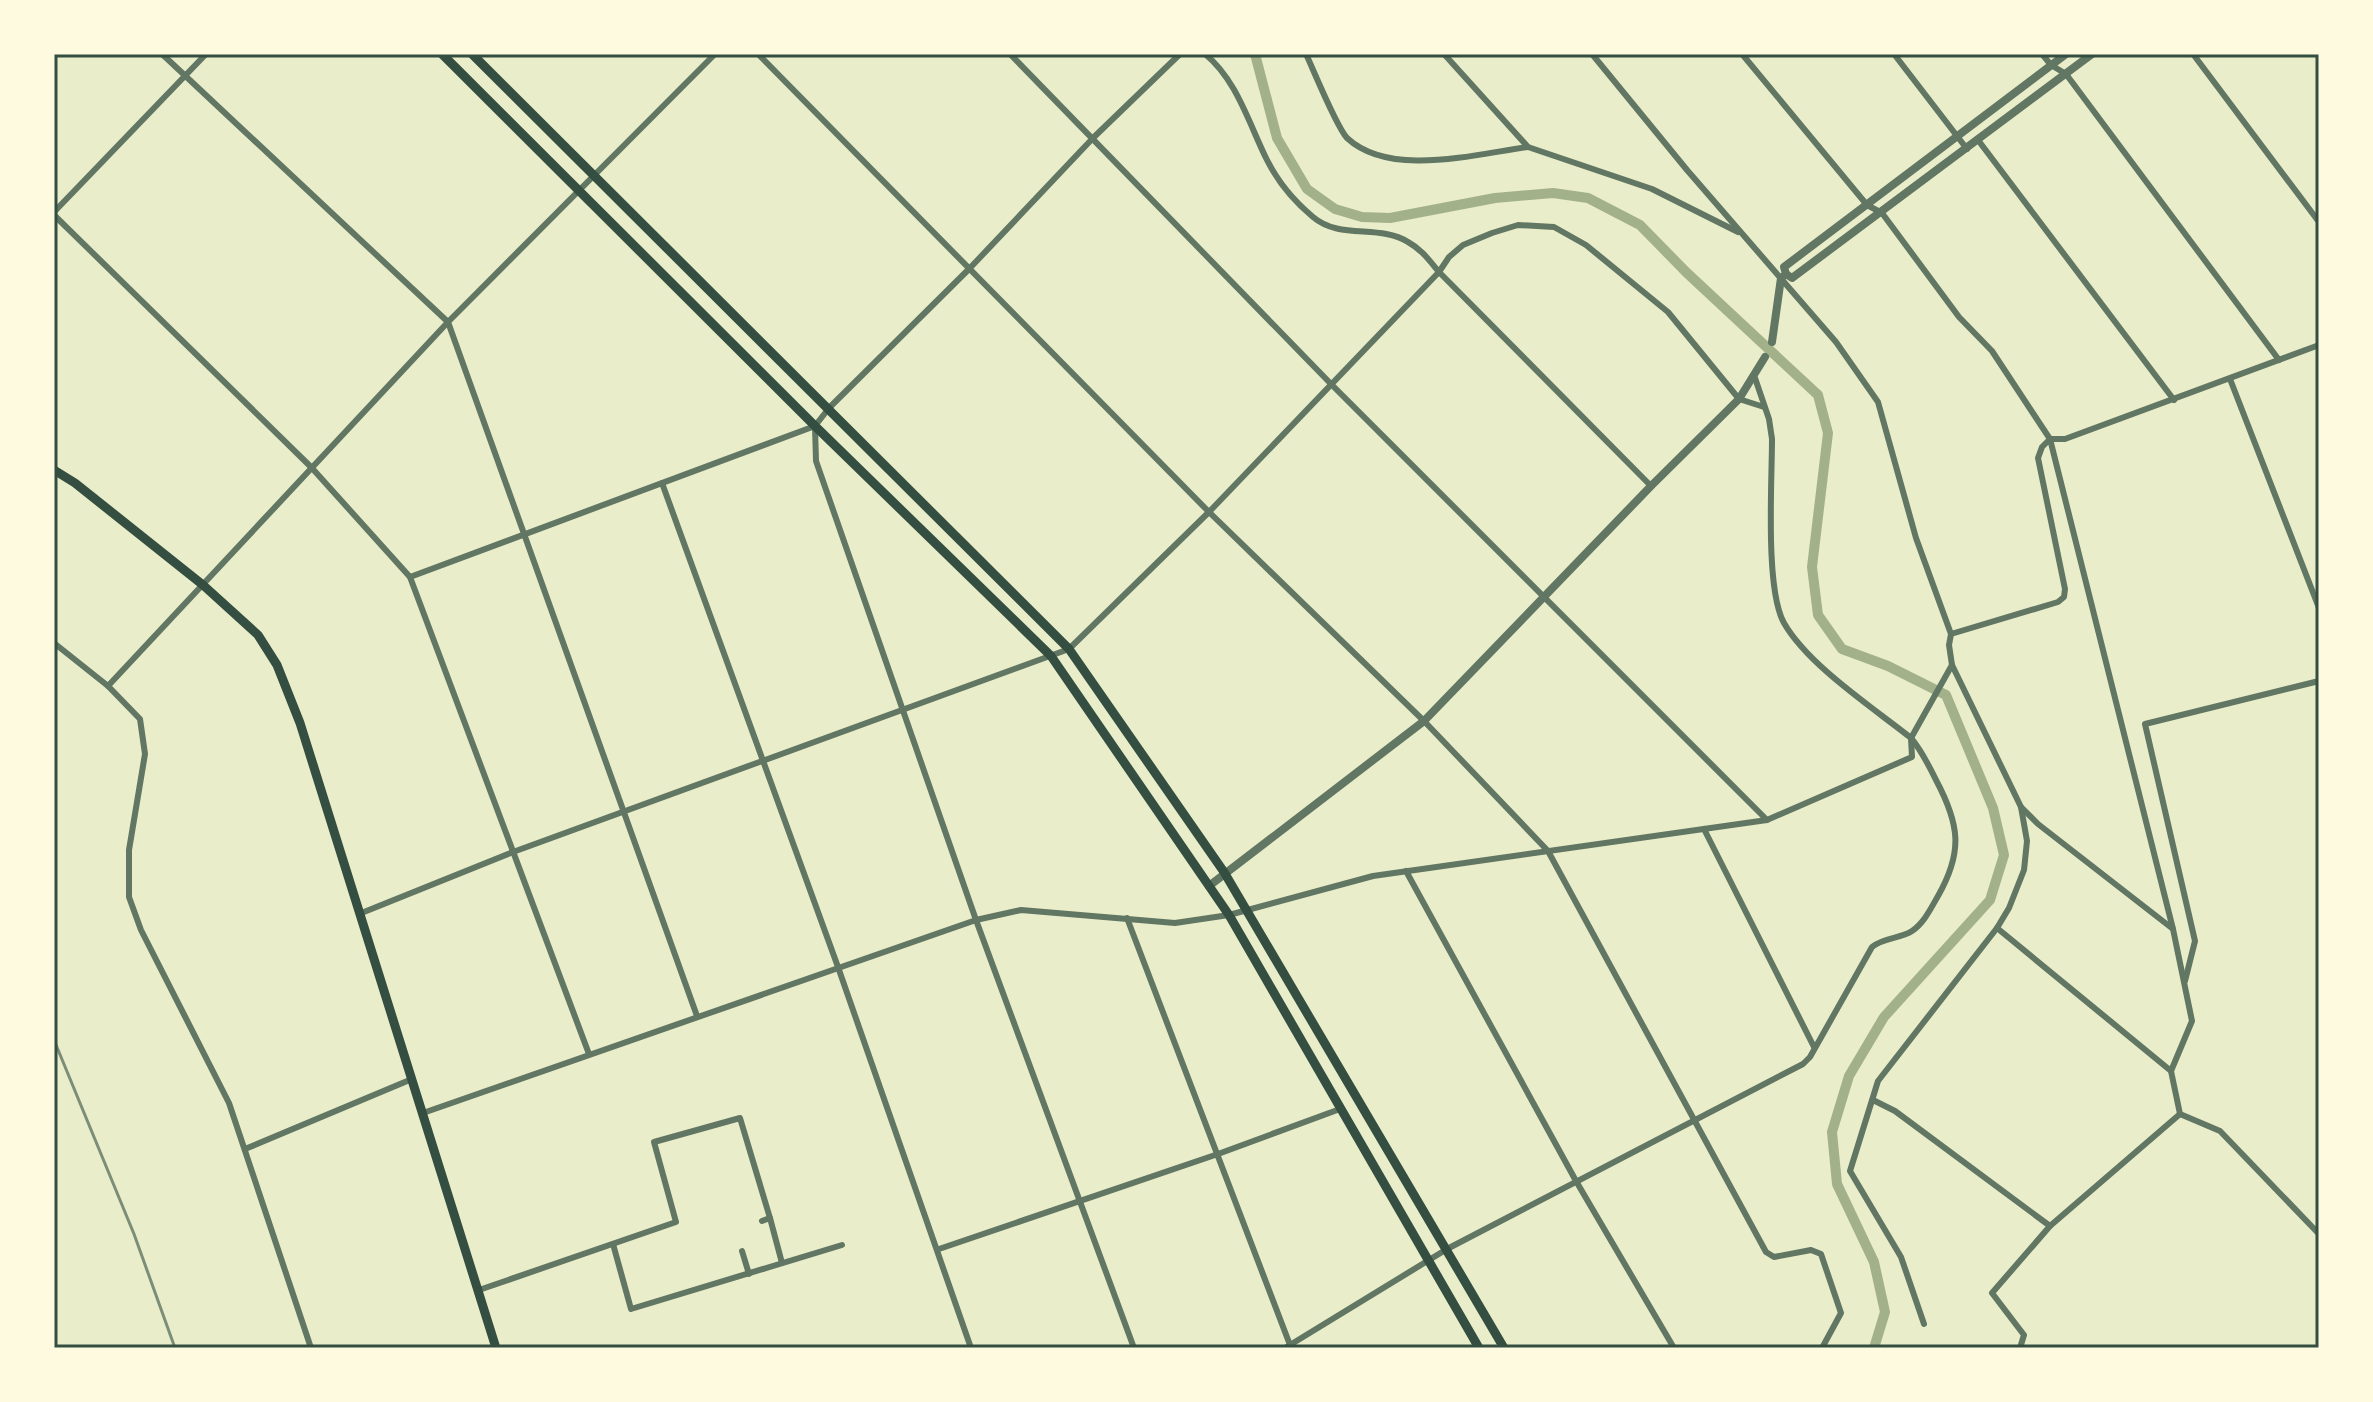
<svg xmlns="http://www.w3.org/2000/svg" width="2373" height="1402" viewBox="0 0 2373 1402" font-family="Commissioner,sans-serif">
<rect width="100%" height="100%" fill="#e9edc9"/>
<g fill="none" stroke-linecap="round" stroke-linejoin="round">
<polyline stroke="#a3b18a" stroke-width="10" points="1255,54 1277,138 1307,189 1335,209 1362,217 1390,218 1495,198 1553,193 1588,198 1640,225 1686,272 1818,395 1828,433 1812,567 1818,615 1842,649 1888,666 1946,695 1993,808 2004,855 1990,900 1884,1017 1849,1076 1832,1132 1837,1184 1874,1262 1885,1312 1874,1348"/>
<g stroke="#617663" stroke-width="6">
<polyline points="162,54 448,322 697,1016"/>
<polyline points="758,54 1209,512 1424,721 1548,851 1766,1252 1774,1257 1811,1250 1821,1254 1841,1313 1822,1348"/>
<polyline points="1010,54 1332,385 1767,820"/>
<path d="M 1205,54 C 1237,80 1249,124 1267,160 C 1278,182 1295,202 1313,217 C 1340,240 1379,224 1408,242 C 1421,249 1429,260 1439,272 L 1651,486"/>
<path d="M 1306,54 C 1314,71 1336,126 1347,138 C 1390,178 1475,154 1528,147"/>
<polyline points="1444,54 1528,147 1652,189 1738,232"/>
<polyline points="1592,54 1687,170 1836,342 1878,402 1916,538 1951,634 1949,645 1952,665 2021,807 2027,841 2024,870 2009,908 1997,928 1878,1081 1850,1171 1901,1257 1924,1324"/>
<polyline points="1742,54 1867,205 1882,213 1959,317 1992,351 2050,439 2173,929"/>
<polyline points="1894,54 1967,149"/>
<polyline points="2042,54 2051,65 2066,74 2279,360"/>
<polyline points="2193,54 2319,222"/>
<polyline points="1978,140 2174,400"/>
<polyline points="54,212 206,54"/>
<polyline points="54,215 311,467 410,577 589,1054"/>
<polyline points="2230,379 2319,608"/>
<polyline points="815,427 816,461 976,920 1134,1348"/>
<polyline points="2050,439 2065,439 2319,345"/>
<polyline points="662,483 838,967 971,1348"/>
<polyline points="410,577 815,426 829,408 970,268 1093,138 1180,54"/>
<polyline points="1951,634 2058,602 2064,597 2065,589 2038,458 2042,447 2050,439"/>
<polyline points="54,643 108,686 140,719 145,754 129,850 129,897 141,930 229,1103 311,1348"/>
<polyline points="108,686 448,322 715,54"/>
<polyline points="2021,807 2038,824 2173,929 2192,1021 2171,1071 2180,1114 2220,1131 2319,1234"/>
<polyline points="1704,829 1814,1047"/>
<polyline points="1406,871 1576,1181 1674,1348"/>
<polyline points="359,914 513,852 1069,649 1209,512 1439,272 1449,257 1463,245 1492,233 1518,225 1554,227 1586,245 1668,312 1739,399 1764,407"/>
<polyline points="1127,918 1290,1345"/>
<polyline points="1997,928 2171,1071"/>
<polyline points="2185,981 2195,941 2145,724 2319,681"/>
<polyline points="1873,1100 1895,1111 2050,1226"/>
<polyline points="423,1113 976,920 1021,910 1175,923 1229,915 1373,876 1767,820 1912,757 1911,738 1952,665"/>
<polyline points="245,1149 412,1079"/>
<polyline points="762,1221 770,1218 782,1263"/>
<polyline points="613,1244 631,1309 842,1245"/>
<polyline points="939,1249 1218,1154 1340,1109"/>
<polyline points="742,1251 749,1274"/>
<polyline points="479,1290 676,1222 654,1142 740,1118 770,1218"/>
<path d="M 1285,1348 L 1447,1249 L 1803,1064 L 1810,1057 L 1872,947 C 1884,937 1900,939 1912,931 C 1924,923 1931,908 1938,896 C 1963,852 1960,825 1936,780 C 1929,766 1922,751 1911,738 C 1872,707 1808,665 1784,623 C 1765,589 1772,482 1772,439 L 1769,419 L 1755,378"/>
<polyline points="2020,1348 2024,1335 1992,1293 2050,1226 2180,1114"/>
</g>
<g stroke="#617663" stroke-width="8">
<polyline points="1786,274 1792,278 2092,54"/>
<polyline points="1772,342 1781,278 1786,274 1784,267 2066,54"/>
<polyline points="1209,886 1424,721 1651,486 1739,399 1765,357"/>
</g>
<g stroke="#344e41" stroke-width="9">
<polyline points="442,54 815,426 1051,656 1229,915 1479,1348"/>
<polyline points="472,54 1069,649 1224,872 1504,1348"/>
<polyline points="54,470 75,483 203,585 258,635 277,665 300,723 496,1348"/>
</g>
<polyline stroke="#7c8e77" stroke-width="3" points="54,1040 134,1234 175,1348"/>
</g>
<rect width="2373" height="1402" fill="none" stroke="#fefae0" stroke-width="112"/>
<rect x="56" y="56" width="2261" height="1290" fill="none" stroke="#344e41" stroke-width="3"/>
</svg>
